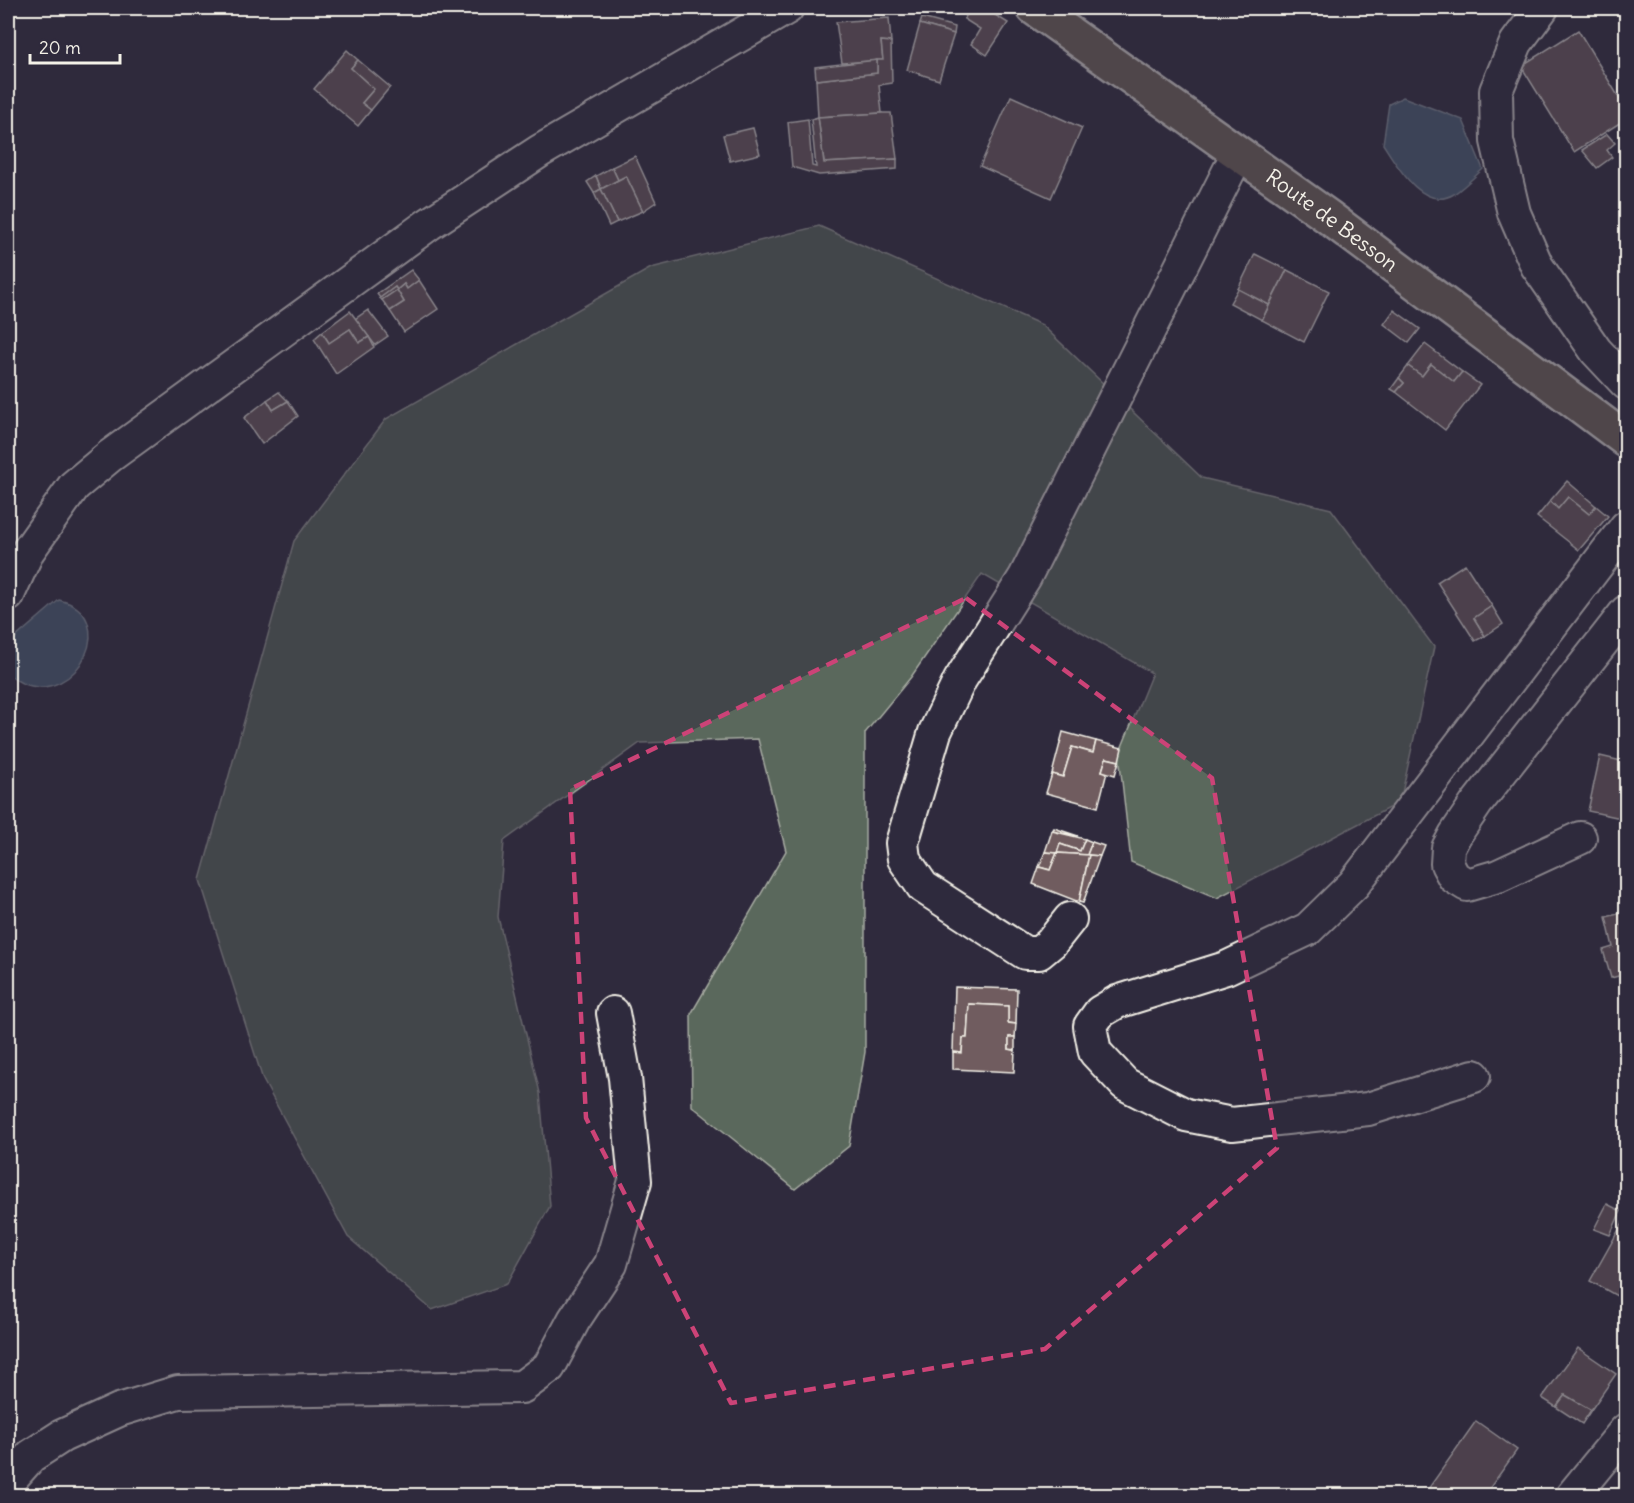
<svg xmlns="http://www.w3.org/2000/svg" width="1634" height="1503" viewBox="0 0 1634 1503" font-family="Delius,sans-serif">
<rect width="100%" height="100%" fill="#2f2a3d"/>
<filter id="ink" filterUnits="userSpaceOnUse"><feTurbulence type="fractalNoise" baseFrequency=".0167" numOctaves="2"/><feDisplacementMap in="SourceGraphic" scale="12" xChannelSelector="R" yChannelSelector="G"/><feConvolveMatrix kernelMatrix="1 2 1 2 8 2 1 2 1" color-interpolation-filters="sRGB"/></filter>
<g filter="url(#ink)">
<polygon fill="#5a675c" stroke="#a7aca2" stroke-width="1.5" points="819,226 1042,325 1202,478 1331,509 1434,647 1400,802 1217,898 1131,862 1119,754 1152,673 982,574 911,677 865,733 865,1052 849,1146 795,1189 692,1106 691,1014 786,851 758,739 640,743 504,841 498,917 540,1093 550,1206 507,1284 432,1310 348,1237 263,1080 200,880 294,541 386,419 651,268"/>
<g fill="#4e6479" stroke="#909ca5" stroke-width="1.5">
<path d="M 1403,97 L 1463,120 L 1483,169 C 1474,177 1464,187 1454,194 C 1423,213 1396,164 1383,144 L 1389,104 Z"/>
<path d="M 59,600 C 122,614 78,707 22,683 C 17,680 10,678 8,672 C 5,664 7,652 8,644 Z"/>
</g>
<g fill="#705c5e" stroke="#f4f1e8" stroke-width="1.5">
<polygon points="971,8 984,8 1008,23 987,55 971,44 980,29 964,19"/>
<polygon points="889,18 891,42 881,41 883,60 842,63 836,22"/>
<polygon points="922,18 955,27 954,34 920,24"/>
<polygon points="920,24 954,34 939,80 907,70"/>
<polygon points="1578,30 1626,109 1626,119 1574,152 1521,66"/>
<polygon points="881,41 891,42 892,83 879,85 882,113 818,117 816,80 877,73 877,60 883,60"/>
<polygon points="347,50 358,60 351,68 374,89 362,103 371,110 358,126 314,89"/>
<polygon points="358,60 390,87 371,110 362,103 374,89 351,68"/>
<polygon points="877,60 877,73 816,80 815,67"/>
<polygon points="1011,96 1082,128 1051,198 980,166"/>
<polygon points="882,113 891,113 897,159 824,163 818,117"/>
<polygon points="818,117 824,163 897,159 897,169 819,175 792,167 788,122 808,119 812,166 816,167 811,119"/>
<polygon points="753,128 760,154 730,161 723,135"/>
<polygon points="1607,134 1615,143 1607,150 1612,157 1597,168 1582,150"/>
<polygon points="635,156 656,202 643,211 626,176 618,180 612,167"/>
<polygon points="612,167 618,180 601,189 596,176"/>
<polygon points="596,176 601,189 594,193 587,182"/>
<polygon points="626,176 643,211 617,222 601,189"/>
<polygon points="601,189 617,222 609,226 594,193"/>
<polygon points="1255,254 1287,270 1269,305 1238,289"/>
<polygon points="411,270 419,280 407,289 404,284 397,290 395,287 380,298 377,294"/>
<polygon points="1287,270 1329,291 1304,342 1262,320"/>
<polygon points="419,280 438,309 404,332 390,311 404,302 397,290 404,284 407,289"/>
<polygon points="395,287 397,290 382,300 380,298"/>
<polygon points="1238,289 1269,305 1262,320 1230,303"/>
<polygon points="397,290 404,302 390,311 382,300"/>
<polygon points="368,310 388,336 375,345 355,319"/>
<polygon points="1394,310 1420,329 1409,343 1384,324"/>
<polygon points="350,311 369,337 359,343 350,329 329,343 322,332"/>
<polygon points="350,329 359,343 369,337 374,347 336,374 314,339 322,332 329,343"/>
<polygon points="1425,344 1462,372 1454,382 1431,364 1422,376 1408,366"/>
<polygon points="1431,364 1454,382 1462,372 1480,385 1445,430 1396,392 1404,383 1399,378 1408,366 1422,376"/>
<polygon points="1399,378 1404,383 1396,392 1391,389"/>
<polygon points="279,392 288,401 273,410 267,400"/>
<polygon points="267,400 273,410 288,401 298,416 262,444 244,418"/>
<polygon points="1567,481 1596,506 1589,514 1568,497 1558,509 1550,501"/>
<polygon points="1568,497 1589,514 1596,506 1608,516 1579,550 1537,517 1550,501 1558,509"/>
<polygon points="1465,564 1492,606 1474,618 1485,636 1475,641 1437,582"/>
<polygon points="1492,606 1503,624 1485,636 1474,618"/>
<polygon points="1063,732 1096,741 1093,753 1072,747 1063,777 1052,774"/>
<polygon points="1096,741 1122,748 1119,761 1106,758 1102,771 1107,772 1098,807 1046,793 1052,774 1063,777 1072,747 1093,753"/>
<polygon points="1600,756 1626,762 1626,819 1588,811"/>
<polygon points="1106,758 1119,761 1115,775 1102,771"/>
<polygon points="1054,828 1078,836 1052,831"/>
<polygon points="1052,831 1085,839 1080,851 1060,844 1057,853 1045,852"/>
<polygon points="1085,839 1092,842 1087,855 1057,853 1060,844 1080,851"/>
<polygon points="1092,842 1104,846 1100,856 1087,855"/>
<polygon points="1045,852 1057,853 1050,870 1039,867"/>
<polygon points="1057,853 1089,855 1079,902 1033,884 1039,867 1050,870"/>
<polygon points="1089,855 1100,856 1083,903 1079,902"/>
<polygon points="1626,912 1626,974 1611,978 1603,950 1613,947 1606,917"/>
<polygon points="955,987 1017,989 1016,1024 1008,1023 1008,1006 969,1004 967,1038 963,1038 962,1053 953,1052"/>
<polygon points="969,1004 1008,1006 1008,1023 1016,1024 1015,1037 1009,1037 1009,1049 1015,1050 1014,1072 953,1069 953,1052 962,1053 963,1038 967,1038"/>
<polygon points="1009,1037 1015,1037 1015,1050 1009,1049"/>
<polygon points="1607,1204 1621,1211 1610,1235 1594,1229"/>
<polygon points="1626,1217 1626,1301 1590,1281"/>
<polygon points="1578,1348 1616,1374 1591,1410 1565,1395 1556,1407 1542,1398"/>
<polygon points="1565,1395 1591,1410 1582,1424 1556,1407"/>
<polygon points="1476,1421 1517,1450 1484,1496 1431,1496 1426,1492"/>
</g>
<g fill="none" stroke-linecap="round" stroke-linejoin="round">
<defs>
<g id="minor">
<polyline points="1542,8 1516,43 1496,91 1497,141 1514,213 1537,266 1596,351 1626,383"/>
<polyline points="8,595 28,551 74,486 110,456 429,224 540,151 787,8"/>
<polyline points="1580,838 1498,876 1467,885 1454,877 1447,864 1448,848 1455,835 1476,804 1626,612"/>
<polyline points="1070,919 1051,943 1039,953 1025,953 923,887 904,859 902,843 935,732 960,680 1025,577 1238,153"/>
<polyline points="1474,1076 1368,1109 1232,1124 1186,1115 1125,1084 1095,1052 1090,1026 1100,1012 1117,1002 1226,968 1308,929 1354,884 1626,527"/>
<polyline points="8,1482 31,1456 62,1436 119,1410 178,1392 522,1387 549,1367 574,1320 611,1264 635,1181 625,1078 613,1013"/>
<polyline points="1572,1496 1626,1430"/>
</g>
<g id="major">
<path id="s1" d="M 1034,8 L 1327,216 L 1626,440"/>
</g>
</defs>
<use href="#minor" stroke="#f4f1e8" stroke-width="36"/>
<use href="#major" stroke="#f4f1e8" stroke-width="38"/>
<use href="#minor" stroke="#2f2a3d" stroke-width="32"/>
<use href="#major" stroke="#76695c" stroke-width="33"/>
</g>
</g>
<path d="M0 0H1634V1503H0ZM 966,598 L 1212,778 L 1277,1148 L 1045,1349 L 731,1403 L 586,1118 L 570,789 Z" fill="#2f2a3d" fill-opacity=".55" fill-rule="evenodd"/>
<path fill="none" stroke="#cc4377" stroke-width="4.5" stroke-dasharray="12 8" stroke-linejoin="round" d="M 966,598 L 1212,778 L 1277,1148 L 1045,1349 L 731,1403 L 586,1118 L 570,789 Z"/>
<g text-anchor="middle" stroke-width="6" stroke-linejoin="round" paint-order="stroke">
<g font-size="21" fill="#f4f1e8" stroke="#2f2a3d">
<text dy="7" stroke="none"><textPath href="#s1" startOffset="366">Route de Besson</textPath></text>
</g>
</g>
<rect width="1634" height="1503" fill="none" stroke="#2f2a3d" stroke-width="30"/>
<rect x="15" y="15" width="1604" height="1473" fill="none" stroke="#f4f1e8" stroke-width="2" filter="url(#ink)"/>
<path d="M30 54v9h90v-9" fill="none" stroke="#f4f1e8" stroke-width="3"/>
<text x="39" y="54" font-size="18" fill="#f4f1e8" stroke="#2f2a3d" stroke-width="4.5" paint-order="stroke">20 m</text>
</svg>
